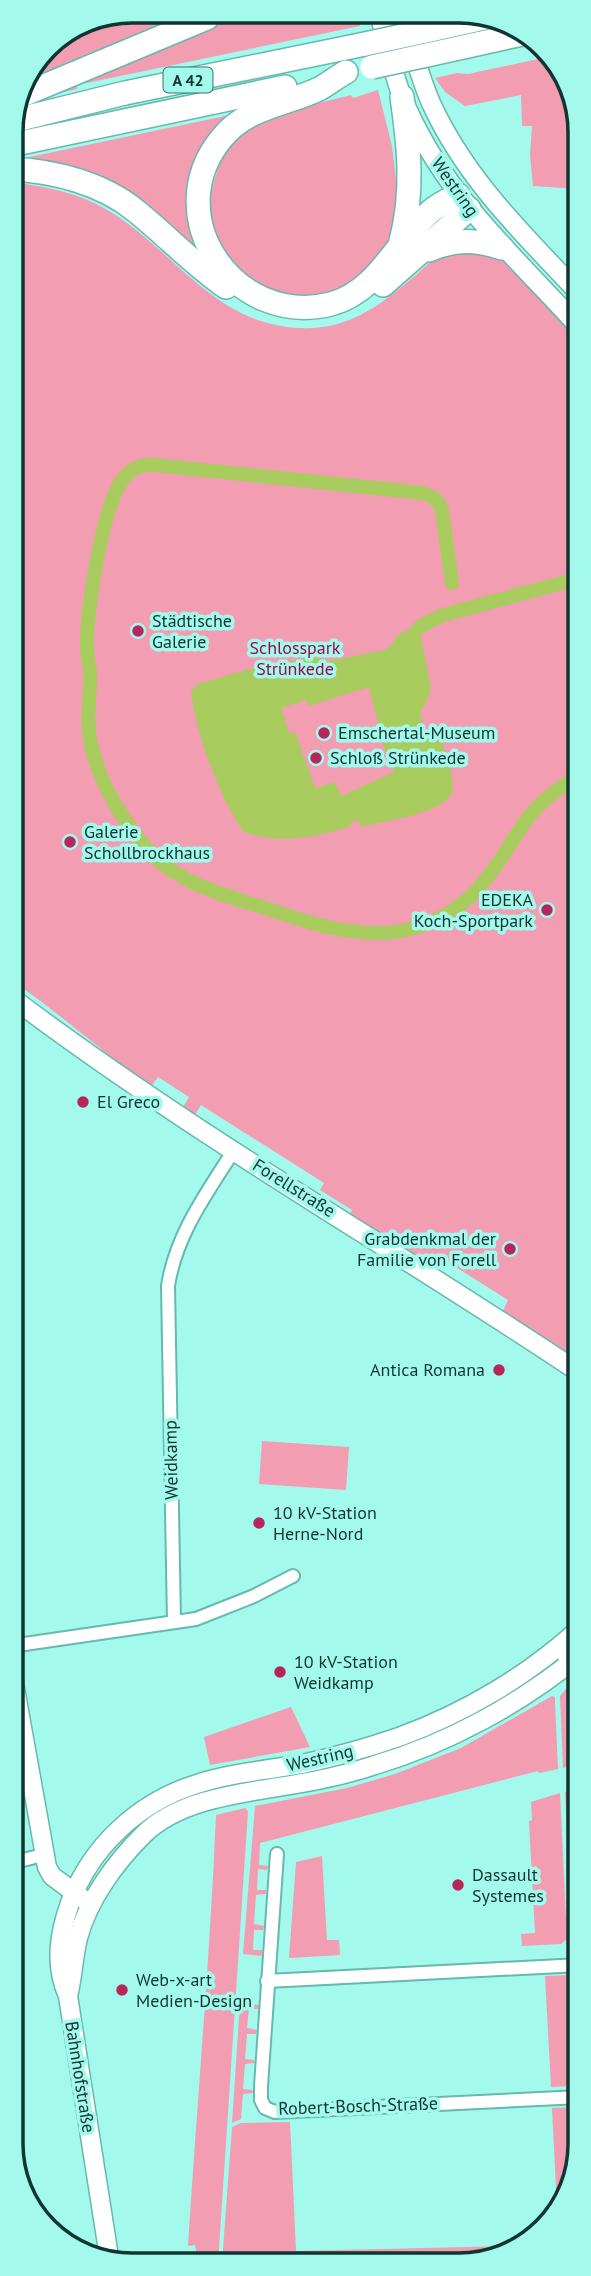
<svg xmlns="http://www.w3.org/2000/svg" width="591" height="2276" viewBox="0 0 591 2276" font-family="'PT Sans',sans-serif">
<rect width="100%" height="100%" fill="#a4f9ed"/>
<g fill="#f29db1">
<polygon points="358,16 360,26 77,85 77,89 60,93 59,87 220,18"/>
<polygon points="175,18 32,77 46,46 86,20"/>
<polygon points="552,56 579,116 579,189 533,186 530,155 532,126 522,126 521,95 465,106 445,92 435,78 457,73 468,74"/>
<polygon points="378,90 392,146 396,179 402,180 393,236 386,249 358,280 334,292 307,298 281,295 240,274 215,238 210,208 211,192 221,158 232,142 251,127 287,111 351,95 353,98"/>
<polygon points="235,114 201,164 215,267 183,244 20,159"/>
<path d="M 11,182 C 19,182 24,184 31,185 C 56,189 80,195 102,207 C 165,241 203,310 276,325 C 333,337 369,315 411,279 C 419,273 435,256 444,252 C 449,251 481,250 486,251 C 512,258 560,317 579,338 L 580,1360 L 503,1311 L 508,1300 L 435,1254 L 428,1264 L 350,1214 L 352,1210 L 320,1190 L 324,1183 L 201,1105 L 195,1115 L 183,1107 L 189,1097 L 158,1077 L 151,1087 C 103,1053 60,1013 11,980 Z"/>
<polygon points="262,1441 349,1447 346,1490 259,1484"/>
<polygon points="566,1689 580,1701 580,1763 563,1768 560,1696"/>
<polygon points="552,1696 555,1697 555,1703 558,1769 539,1773 538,1771 260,1843 259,1865 268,1866 267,1870 258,1869 257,1890 266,1890 266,1894 256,1895 254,1924 264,1926 263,1930 254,1930 253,1950 262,1950 262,1956 243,1954 255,1806 347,1788 395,1774 461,1748"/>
<polygon points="291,1707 310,1747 210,1765 204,1737"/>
<polygon points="580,1788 580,1933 579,1934 572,1929 565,1792"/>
<polygon points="560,1793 567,1939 561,1944 522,1946 521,1934 535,1933 529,1821 532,1820 531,1802"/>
<path d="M 245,1808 L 248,1811 L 218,2263 L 209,2263 L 208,2254 L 197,2254 L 195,2245 L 188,2246 C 197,2102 210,1959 216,1815 Z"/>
<polygon points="322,1856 327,1940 339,1940 340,1955 289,1958 296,1862"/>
<polygon points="569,1975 575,2086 551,2087 545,1976"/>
<polygon points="240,2003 259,2005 258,2009 249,2009 247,2028 257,2030 256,2034 247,2034 245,2059 254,2060 255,2063 245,2064 243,2089 252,2090 253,2093 243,2094 241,2119 232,2123"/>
<polygon points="576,2107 578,2156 557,2208 552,2108"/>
<polygon points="290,2122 296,2251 510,2246 475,2264 222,2263 232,2127 241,2123"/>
</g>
<path fill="#a9cc5e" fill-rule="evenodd" d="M 414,626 L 419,627 L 431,688 L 428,698 L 420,712 L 425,733 L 440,737 C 445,752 455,775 452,791 C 448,813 382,821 362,827 L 358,820 L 351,822 L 351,826 C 317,837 277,846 243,831 C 220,798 195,732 191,692 L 197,684 L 254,668 L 315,657 L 328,661 L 384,650 L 390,647 L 398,635 ZM 369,687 L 386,754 L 391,754 L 394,772 L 341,796 L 335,782 L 315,788 L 295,732 L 289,733 L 281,708 L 306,700 L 308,706 Z"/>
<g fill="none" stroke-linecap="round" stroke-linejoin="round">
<g stroke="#a9cc5e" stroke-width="14">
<path d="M 452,583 L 442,511 C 439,500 434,497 423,493 L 155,465 C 141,464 132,468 123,479 C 103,504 85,615 87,649 C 87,656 89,663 90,670 C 91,695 85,719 91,744 C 99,783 127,830 156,858 C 186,887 233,897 271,910 C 317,926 373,943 421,926 C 471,909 491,874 518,832 C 533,808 555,789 580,775"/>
<polyline points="419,627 443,615 580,578"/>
</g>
<defs>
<g id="street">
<path d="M 174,1622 L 168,1286 C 176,1234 207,1193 234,1150"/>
<polyline points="11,1646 196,1619 254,1596 293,1576"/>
<polyline points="564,1657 580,1681"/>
<polyline points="277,1854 261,2086 261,2100 265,2108 275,2112 580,2097"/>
<polyline points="11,1863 43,1855"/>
<polyline points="267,1981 580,1965"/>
</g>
<g id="secondary">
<path d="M 380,16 C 386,42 392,69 401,94 C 440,192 511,252 579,327"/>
<path d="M 402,16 C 411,45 419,75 431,103 C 465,178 523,234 579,293"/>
<path d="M 11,997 C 192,1134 392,1247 580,1373"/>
<polyline points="11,1666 47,1867 52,1876 83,1899"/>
<path d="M 68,1996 C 73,1977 73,1958 78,1938 C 88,1900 115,1863 143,1835 C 184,1794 259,1792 313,1781 C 334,1777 354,1772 375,1765 C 449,1743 520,1704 580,1655"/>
<path d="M 110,2263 L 68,1996 C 54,1965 59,1934 70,1903 C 91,1846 139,1802 197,1784 C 231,1773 267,1770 302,1764 C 335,1757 367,1748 399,1737 C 465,1713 529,1675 580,1628"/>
</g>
<g id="highway">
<polyline points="421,32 493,16"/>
<polyline points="427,55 522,34"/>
<path d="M 346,72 C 337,77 328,84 319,89 C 285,105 246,107 221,139 C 158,217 235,328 331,304 C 379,291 396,241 431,211 C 439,204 448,200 458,195"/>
<polyline points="25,94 207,18"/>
<polyline points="12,121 125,93 365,44"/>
<polyline points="11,145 285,87"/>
<path d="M 11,169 C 54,171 102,183 136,211 C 167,236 194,265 226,287"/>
<path d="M 401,241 C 414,192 409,146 402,97"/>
<path d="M 429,250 C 455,239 475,239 502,248"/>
<polyline points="383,285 469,209"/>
</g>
</defs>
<use href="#street" stroke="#65b9ae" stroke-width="16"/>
<use href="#secondary" stroke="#65b9ae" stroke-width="21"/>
<use href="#highway" stroke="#65b9ae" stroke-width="26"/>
<use href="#street" stroke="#fff" stroke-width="12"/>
<use href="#secondary" stroke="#fff" stroke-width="18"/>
<use href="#highway" stroke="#fff" stroke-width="23"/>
<defs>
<g id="highway-bridge">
<polyline points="365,44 421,32"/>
<polyline points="372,67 427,55"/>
</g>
</defs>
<use href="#highway-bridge" stroke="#65b9ae" stroke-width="26" stroke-linecap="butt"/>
<use href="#highway-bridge" stroke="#fff" stroke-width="23"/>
</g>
<g fill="#b5275c" stroke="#a4f9ed" stroke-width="2.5">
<circle cx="138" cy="631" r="7"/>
<circle cx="324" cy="733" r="7"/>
<circle cx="316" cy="758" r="7"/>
<circle cx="70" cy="842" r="7"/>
<circle cx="547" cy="910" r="7"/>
<circle cx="83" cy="1102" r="7"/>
<circle cx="510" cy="1249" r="7"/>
<circle cx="499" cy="1370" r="7"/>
<circle cx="259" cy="1523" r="7"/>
<circle cx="280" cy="1672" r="7"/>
<circle cx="458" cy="1885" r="7"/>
<circle cx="122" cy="1990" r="7"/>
</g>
<g text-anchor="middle" stroke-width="7" stroke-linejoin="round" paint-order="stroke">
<rect fill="#a4f9ed" stroke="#3d7069" stroke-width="2" x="163.5" y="67.5" width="49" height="25" rx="5"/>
<g font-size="16" font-weight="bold" fill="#113531">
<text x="188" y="86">A 42</text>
</g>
<g font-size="18" fill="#113531" stroke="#a4f9ed">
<text transform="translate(455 187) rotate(55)" y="6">Westring</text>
<text transform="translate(294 1188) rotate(32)" y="6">Forellstraße</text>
<text transform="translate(171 1460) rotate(-91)" y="6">Weidkamp</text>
<text transform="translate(320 1758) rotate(-13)" y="6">Westring</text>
<text transform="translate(80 2077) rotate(81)" y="6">Bahnhofstraße</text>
<text transform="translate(358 2106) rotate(-2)" y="6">Robert-Bosch-Straße</text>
</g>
<g font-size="18" fill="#113531" stroke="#a4f9ed" text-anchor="start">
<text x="152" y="627">Städtische<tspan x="152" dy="21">Galerie</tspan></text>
<text x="338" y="739">Emschertal-Museum</text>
<text x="330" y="764">Schloß Strünkede</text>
<text x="84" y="838">Galerie<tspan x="84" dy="21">Schollbrockhaus</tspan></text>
<text x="533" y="906" text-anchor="end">EDEKA<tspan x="533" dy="21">Koch-Sportpark</tspan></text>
<text x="97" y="1108">El Greco</text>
<text x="496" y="1245" text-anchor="end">Grabdenkmal der<tspan x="496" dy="21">Familie von Forell</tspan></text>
<text x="485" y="1376" text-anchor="end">Antica Romana</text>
<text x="273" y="1519">10 kV-Station<tspan x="273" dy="21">Herne-Nord</tspan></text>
<text x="294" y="1668">10 kV-Station<tspan x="294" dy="21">Weidkamp</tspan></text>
<text x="472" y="1881">Dassault<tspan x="472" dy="21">Systemes</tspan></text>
<text x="136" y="1986">Web-x-art<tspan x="136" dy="21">Medien-Design</tspan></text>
</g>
<g font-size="18" fill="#9a0b48" stroke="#a4f9ed">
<text x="295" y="654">Schlosspark<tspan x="295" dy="21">Strünkede</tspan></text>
</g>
</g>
<path d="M0 0H591V2276H0ZM132 23H459A109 109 0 0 1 568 132V2144A109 109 0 0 1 459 2253H132A109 109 0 0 1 23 2144V132A109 109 0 0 1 132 23Z" fill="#a4f9ed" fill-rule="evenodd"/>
<path fill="none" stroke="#113531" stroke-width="3.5" d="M132 23H459A109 109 0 0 1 568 132V2144A109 109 0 0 1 459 2253H132A109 109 0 0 1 23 2144V132A109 109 0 0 1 132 23Z"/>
</svg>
